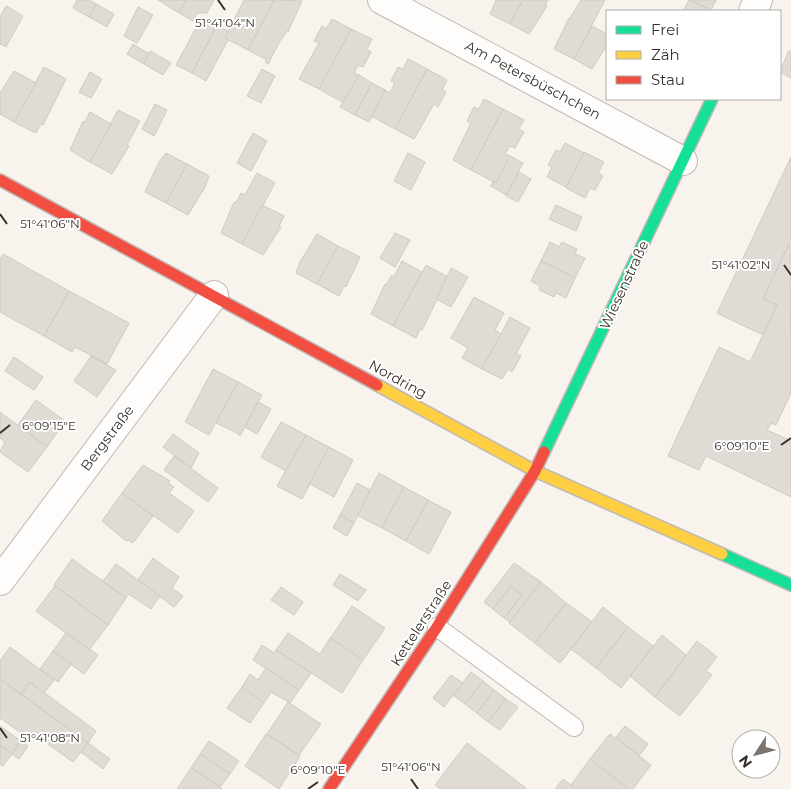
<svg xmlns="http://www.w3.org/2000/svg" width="791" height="789" viewBox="0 0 791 789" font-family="Montserrat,sans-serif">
<rect width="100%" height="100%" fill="#f9f3ee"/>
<g fill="#e1dbd6" stroke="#d0cac5">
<polygon points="77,0 89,0 96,4 89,17 73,8"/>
<polygon points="158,0 186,0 179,13"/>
<polygon points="186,0 214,0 207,13 197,13 193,21 179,13"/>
<polygon points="244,0 274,0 248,50 225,38"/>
<polygon points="274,0 302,1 288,32 287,31 280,41 268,64 265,62 267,60 248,50"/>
<polygon points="496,0 523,0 510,24 490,14"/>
<polygon points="523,0 548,0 545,5 547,6 529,34 510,24"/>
<polygon points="581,0 605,0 574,59 554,49 569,18 570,18"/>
<polygon points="689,0 711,10 711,11 683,11"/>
<polygon points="690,0 716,0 711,10"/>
<polygon points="96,4 114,14 107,27 89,17"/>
<polygon points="6,6 23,16 6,47 0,44 0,17"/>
<polygon points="138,7 153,15 137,43 124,36"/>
<polygon points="202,17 217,25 192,73 176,65"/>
<polygon points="332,19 351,29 319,89 299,79 319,43 314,41 322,26 326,29"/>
<polygon points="217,25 229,32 225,38 228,40 206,81 192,73"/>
<polygon points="592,26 607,34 607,45 592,69 574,59"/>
<polygon points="351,29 372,39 367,49 371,52 363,67 358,65 354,73 359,75 344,103 319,89"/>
<polygon points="133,44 149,54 144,64 127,54"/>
<polygon points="789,50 791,52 791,78 780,72"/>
<polygon points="150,51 171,63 163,75 144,64"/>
<polygon points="408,59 427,69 395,129 371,116 385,90 390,93 395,83 391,81 398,67 403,69"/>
<polygon points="44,67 66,79 43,125 41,124 36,133 14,122"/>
<polygon points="262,69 275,76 261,103 247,96"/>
<polygon points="427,69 447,80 442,90 446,92 438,107 434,104 414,139 395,129"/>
<polygon points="14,71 36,83 14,122 0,114 0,93"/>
<polygon points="90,72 102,79 91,98 79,92"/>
<polygon points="359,75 372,83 355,115 340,107"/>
<polygon points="372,83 385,90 369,122 355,115"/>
<polygon points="484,99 503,109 471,170 453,160 471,123 467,121 474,107 479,109"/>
<polygon points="155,104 167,110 154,136 142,129"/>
<polygon points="503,109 524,120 519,129 524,132 515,148 510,146 505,154 510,156 496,183 471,170"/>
<polygon points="118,110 140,121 127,145 129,146 112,174 90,162"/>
<polygon points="90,112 111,124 90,162 70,150 83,121 85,122"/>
<polygon points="253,133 267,141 251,171 237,163"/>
<polygon points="565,143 584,153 566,187 547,177 552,167 548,165 556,150 560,152"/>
<polygon points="584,152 604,162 598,173 603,176 595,190 590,188 585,198 566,188"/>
<polygon points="166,153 187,164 166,203 145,192 159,162"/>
<polygon points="408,153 425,162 411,190 394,181"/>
<polygon points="510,156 523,163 506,195 491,186 493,182 496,183"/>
<polygon points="791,157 791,239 763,299 777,305 763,335 717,313"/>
<polygon points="187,164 209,176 205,187 188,215 166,203"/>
<polygon points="519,172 531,179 518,202 506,196"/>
<polygon points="257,173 275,183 242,244 221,233 234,202 236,203 241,193 245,195"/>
<polygon points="262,205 284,216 279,226 281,227 263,255 242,244"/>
<polygon points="556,205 582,217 576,231 549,219"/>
<polygon points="395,233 410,240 395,267 380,258"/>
<polygon points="317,234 338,246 317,284 296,273 300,262"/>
<polygon points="550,242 559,247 562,242 577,249 575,254 585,258 575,278 541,261"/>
<polygon points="790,242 791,393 776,425 771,423 767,430 791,441 791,497 706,456 699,470 668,456 719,347 750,362 777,305 763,299"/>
<polygon points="338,246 360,257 346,287 344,286 339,296 317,284"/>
<polygon points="3,254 69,291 44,336 0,312 0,260"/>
<polygon points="402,261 422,272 393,326 371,314 385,284 386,285 392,275 394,277"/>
<polygon points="541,261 575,278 566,298 556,293 554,297 539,290 540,286 531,281"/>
<polygon points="426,265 448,277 422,330 420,329 416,338 393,326"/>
<polygon points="451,268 468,277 451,307 436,299"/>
<polygon points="69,291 129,323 107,364 75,347 72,352 44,336"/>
<polygon points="474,297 504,313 495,330 501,334 482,369 462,358 468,348 451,338"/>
<polygon points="510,317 530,328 516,354 521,356 512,372 508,369 502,379 482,369"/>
<polygon points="91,356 116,370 97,397 74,381"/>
<polygon points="14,357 43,377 34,390 5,371"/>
<polygon points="213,369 238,382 209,435 185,422"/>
<polygon points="238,382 262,395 240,436 239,434 216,423"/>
<polygon points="36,400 65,421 47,447 18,425"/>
<polygon points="258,402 271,409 257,434 245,427"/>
<polygon points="0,412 47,447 28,472 0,452 5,442 0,438"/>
<polygon points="281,422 306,435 286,471 261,457"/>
<polygon points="173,434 199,453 191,468 163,447"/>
<polygon points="306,435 329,447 302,499 277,486"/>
<polygon points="329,447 353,460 334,497 310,484 307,488"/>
<polygon points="174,456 218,488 208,502 164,470"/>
<polygon points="143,465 170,481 168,483 174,487 169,493 194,511 178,533 122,493"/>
<polygon points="379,473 404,487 382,528 357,515"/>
<polygon points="357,483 370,490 354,523 340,515"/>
<polygon points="404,487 428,500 406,541 382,528"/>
<polygon points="122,493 153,516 133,543 128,540 126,541 102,521"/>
<polygon points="428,500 451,512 429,554 406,541"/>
<polygon points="340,515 354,523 347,536 333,528"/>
<polygon points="153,558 179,577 172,588 183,596 174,607 138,580"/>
<polygon points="72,559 126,598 108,625 54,585"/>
<polygon points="514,563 541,582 510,622 504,618 522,595 511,586 493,609 484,602"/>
<polygon points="116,564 160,596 151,609 129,594 126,598 103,581"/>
<polygon points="340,574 366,590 358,601 333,585"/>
<polygon points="541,582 566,603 535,643 509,623"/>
<polygon points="55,586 108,625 89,650 36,611"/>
<polygon points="511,586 522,595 504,618 493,609"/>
<polygon points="281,587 303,602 294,615 271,600"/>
<polygon points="566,603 592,622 560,663 535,643"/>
<polygon points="352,606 385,628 363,660 330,639"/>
<polygon points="603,607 628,627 596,668 571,649"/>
<polygon points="628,627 653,646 621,688 596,668"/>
<polygon points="66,633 98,655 84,674 53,651"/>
<polygon points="288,633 320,654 330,638 363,660 342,693 276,650"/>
<polygon points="662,635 686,655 655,697 630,676"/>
<polygon points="697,641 717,657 706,671 712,675 680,716 655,697"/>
<polygon points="262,645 274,653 276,650 311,673 299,690 253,660"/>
<polygon points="10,647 54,680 44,693 30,682 21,694 0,679 0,661"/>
<polygon points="53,651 71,664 58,682 40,669"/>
<polygon points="266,668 299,690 290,703 271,692 264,703 242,687 250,674 258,680"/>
<polygon points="471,672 483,681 465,704 453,695"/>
<polygon points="451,675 463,683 444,707 433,698"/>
<polygon points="0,679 88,743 73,762 36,735 31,740 0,718"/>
<polygon points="483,681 494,690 477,713 465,704"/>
<polygon points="30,682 96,731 88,743 21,694"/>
<polygon points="242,687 264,703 250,723 227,708"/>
<polygon points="494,690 506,699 488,722 477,713"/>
<polygon points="506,699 518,707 500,730 488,722"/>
<polygon points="288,702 321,724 299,755 267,734"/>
<polygon points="0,726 21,741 12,754 0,745"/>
<polygon points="625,726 648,744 639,756 616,737"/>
<polygon points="266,734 300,756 279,789 245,766"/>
<polygon points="610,734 651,765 633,789 629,789 590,759"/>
<polygon points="21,741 28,746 19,759 12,754"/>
<polygon points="209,741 239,761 230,774 200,754"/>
<polygon points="88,743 110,759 103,769 81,752"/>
<polygon points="467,743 527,789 440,789 435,785"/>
<polygon points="0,745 12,754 3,766 0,764"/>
<polygon points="200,754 230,774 220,787 191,768"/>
<polygon points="590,759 629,789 576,789 571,785"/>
<polygon points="191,768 220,787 222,789 177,789"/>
<polygon points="563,779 571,785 576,789 555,789"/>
</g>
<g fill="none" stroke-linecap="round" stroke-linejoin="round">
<defs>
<polyline id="lane" points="437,627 574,727"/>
<g id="street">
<polyline points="382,0 683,161"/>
<polyline points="753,11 758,0"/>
<polyline points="0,581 214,295"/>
</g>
<g id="fast">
<polyline points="544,452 712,99"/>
<polyline points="722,554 791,585"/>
</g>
<polyline id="slow" points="377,385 535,471 722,554"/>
<g id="jam">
<polyline points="0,180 377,385"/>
<polyline points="329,789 437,627 535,471 544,452"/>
</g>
</defs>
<use href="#lane" stroke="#bfb9b4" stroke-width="20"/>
<use href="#street" stroke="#bfb9b4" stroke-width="30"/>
<use href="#fast" stroke="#bfb9b4" stroke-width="14"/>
<use href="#slow" stroke="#bfb9b4" stroke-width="14"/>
<use href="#jam" stroke="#bfb9b4" stroke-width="14"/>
<use href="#lane" stroke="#fefdfc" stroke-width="18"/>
<use href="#street" stroke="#fefdfc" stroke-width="28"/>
<use href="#fast" stroke="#16e098" stroke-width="11"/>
<use href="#slow" stroke="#ffcf43" stroke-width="11"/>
<use href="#jam" stroke="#f24e42" stroke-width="11"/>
</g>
<path fill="none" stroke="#38312b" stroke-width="2" d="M 218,0 L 225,10M 0,214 L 7,224M 784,265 L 791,275M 0,433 L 10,425M 781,445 L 791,438M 0,728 L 7,738M 411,779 L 418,789M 308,789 L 318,782"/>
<g text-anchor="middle" stroke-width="4" stroke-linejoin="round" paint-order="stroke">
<g font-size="14" fill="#38312b" stroke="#fff">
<text transform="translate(533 80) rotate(28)" y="5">Am Petersbüschchen</text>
<text transform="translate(624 285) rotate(-65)" y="5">Wiesenstraße</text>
<text transform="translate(398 379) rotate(29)" y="5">Nordring</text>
<text transform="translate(107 438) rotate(-53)" y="5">Bergstraße</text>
<text transform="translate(421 623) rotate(-57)" y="5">Kettelerstraße</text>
</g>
</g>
<g font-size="12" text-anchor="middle" fill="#38312b" stroke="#fff" stroke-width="4" stroke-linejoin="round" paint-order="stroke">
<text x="225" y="27">51°41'04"N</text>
<text x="50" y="228">51°41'06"N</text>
<text x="741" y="269">51°41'02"N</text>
<text x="49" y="430">6°09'15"E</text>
<text x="742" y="450">6°09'10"E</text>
<text x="50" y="742">51°41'08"N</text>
<text x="411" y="771">51°41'06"N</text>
<text x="318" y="774">6°09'10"E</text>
</g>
<rect x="606" y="10" width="175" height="90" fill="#ffffff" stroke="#afadaa"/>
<rect x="616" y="26" width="25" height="8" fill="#16e098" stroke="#afadaa"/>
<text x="651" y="35" font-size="15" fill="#38312b">Frei</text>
<rect x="616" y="51" width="25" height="8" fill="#ffcf43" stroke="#afadaa"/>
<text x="651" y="60" font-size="15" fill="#38312b">Zäh</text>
<rect x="616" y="76" width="25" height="8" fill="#f24e42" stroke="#afadaa"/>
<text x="651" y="85" font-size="15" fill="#38312b">Stau</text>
<g transform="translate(756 754) rotate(234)"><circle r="24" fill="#ffffff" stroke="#afadaa"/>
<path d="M0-4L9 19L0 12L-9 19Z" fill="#7c756f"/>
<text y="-8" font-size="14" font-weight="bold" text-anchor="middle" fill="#38312b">N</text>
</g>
</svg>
